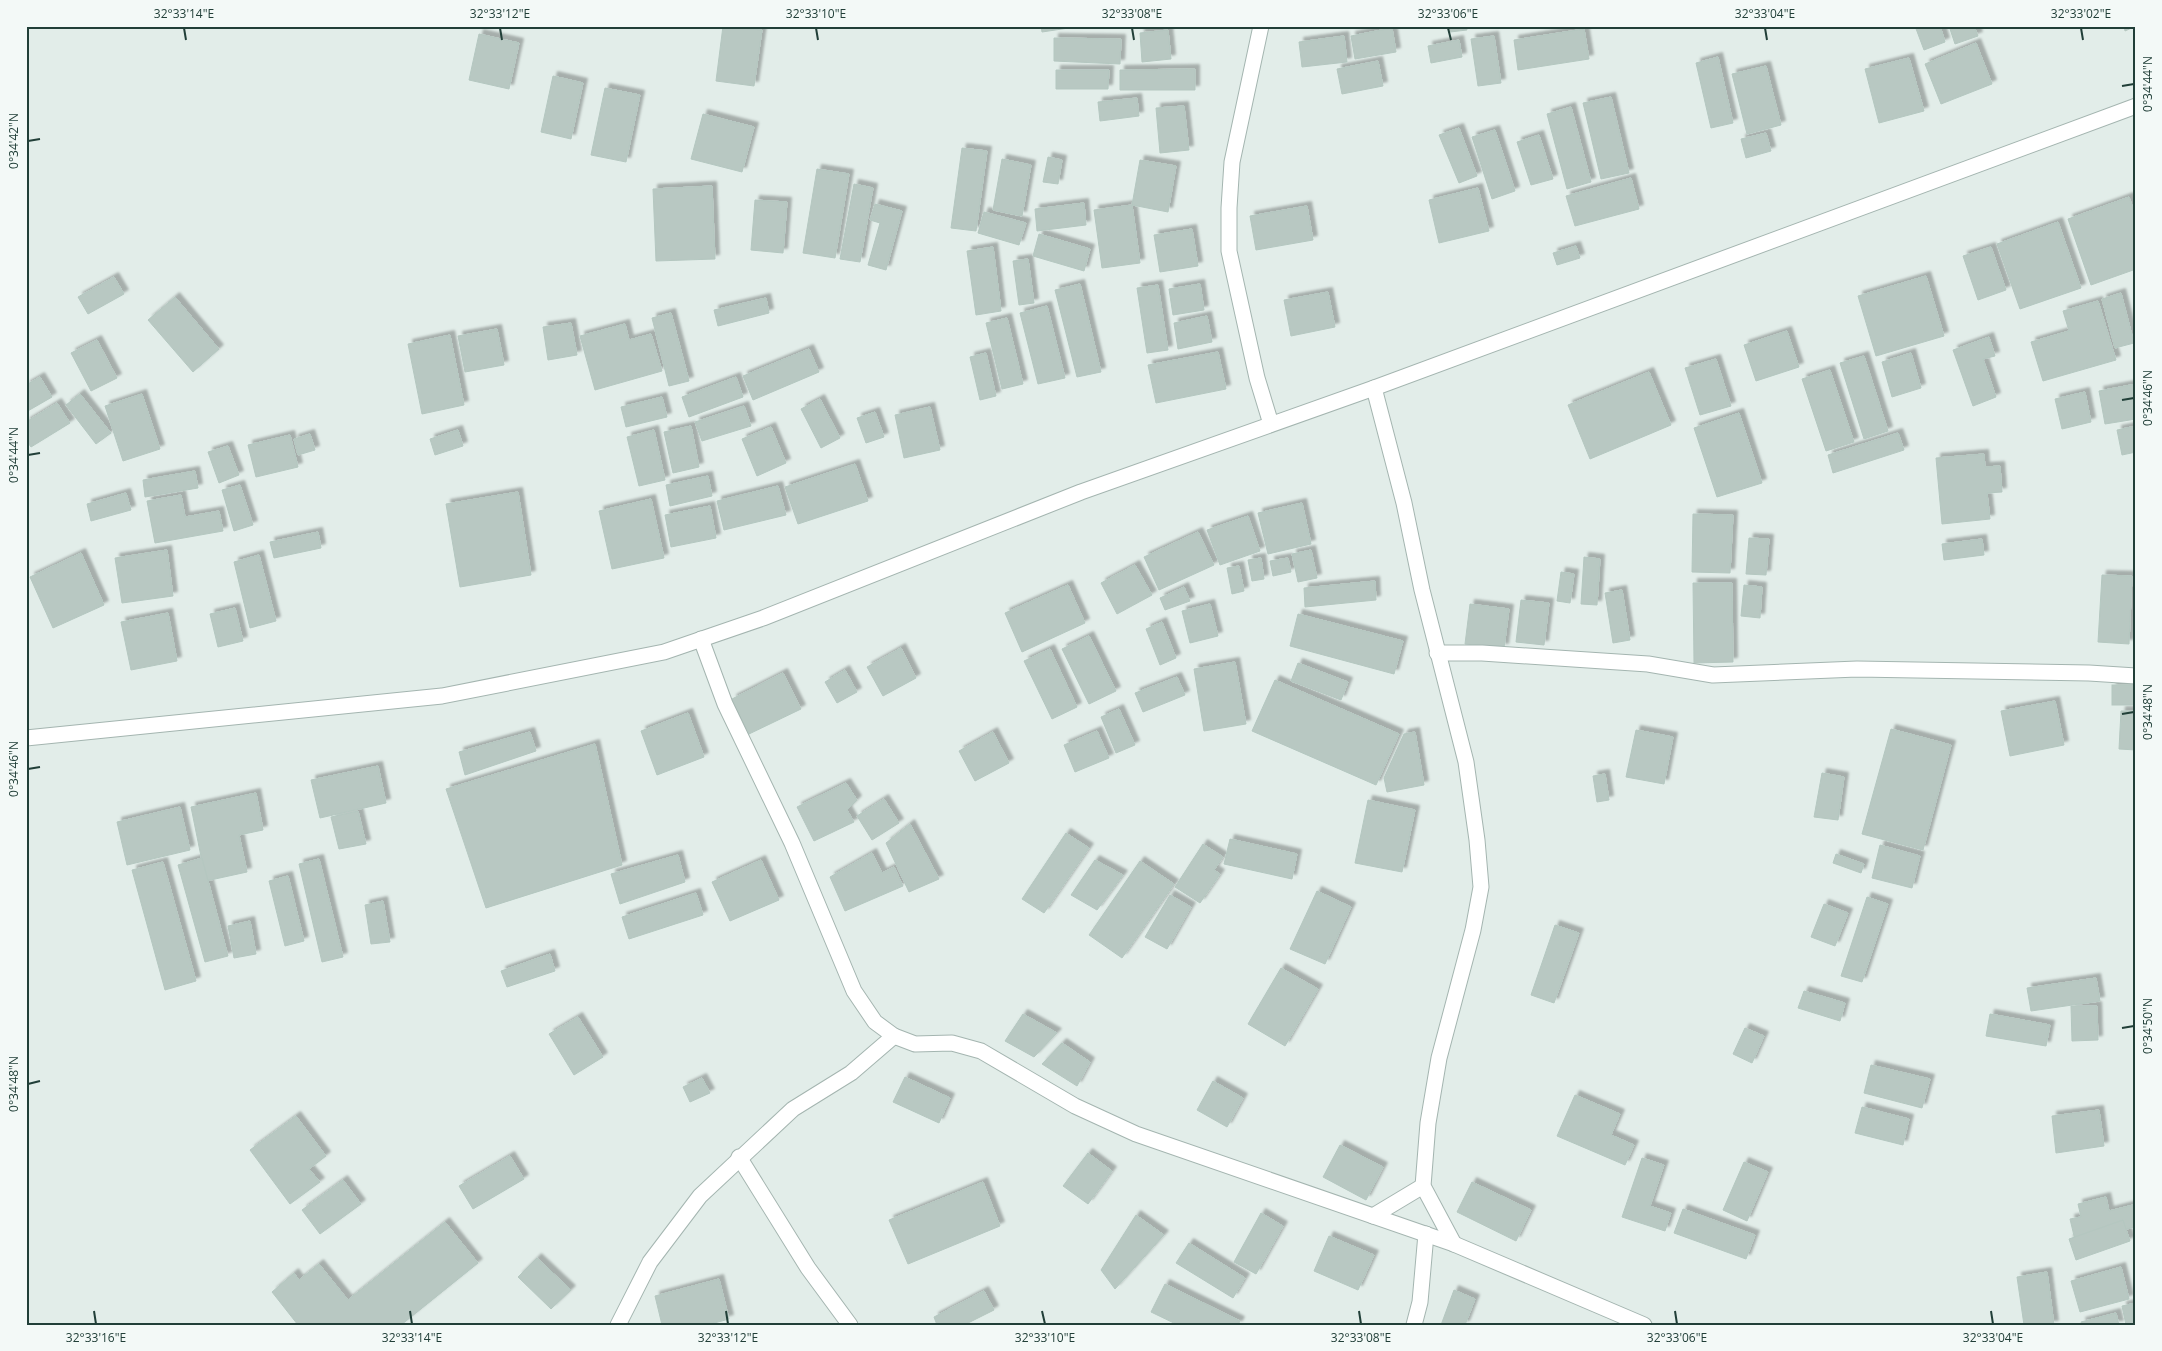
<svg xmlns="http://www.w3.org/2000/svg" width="2162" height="1351" viewBox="0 0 2162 1351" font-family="'Open Sans',sans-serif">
<defs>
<filter id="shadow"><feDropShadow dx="4.5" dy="-4.5" stdDeviation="1" flood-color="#0004"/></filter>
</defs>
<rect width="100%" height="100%" fill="#e2ede9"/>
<g fill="#b8c8c2" stroke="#b4c7c0" filter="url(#shadow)">
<polygon points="723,26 762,30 754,86 716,81"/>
<polygon points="1041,26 1082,26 1042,32"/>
<polygon points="1449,26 1466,26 1467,30 1450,32"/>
<polygon points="1915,26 1940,26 1945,42 1924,50"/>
<polygon points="1949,26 1974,26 1978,36 1955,44"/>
<polygon points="2124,26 2136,26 2125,31"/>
<polygon points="1392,28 1396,52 1355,59 1351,36"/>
<polygon points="1584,29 1589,59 1518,70 1514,40"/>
<polygon points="1168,30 1171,59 1142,62 1140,33"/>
<polygon points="479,34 519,43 509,89 469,80"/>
<polygon points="1344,36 1347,62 1302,67 1299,42"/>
<polygon points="1494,36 1501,83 1478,86 1471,39"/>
<polygon points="1054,38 1121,39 1120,64 1054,61"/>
<polygon points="1459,40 1462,57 1431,63 1428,46"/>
<polygon points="1976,43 1992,84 1941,104 1925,64"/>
<polygon points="1718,57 1733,123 1711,128 1696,63"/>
<polygon points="1909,58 1924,111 1879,123 1865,69"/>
<polygon points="1378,61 1383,86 1342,94 1337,69"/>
<polygon points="1766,66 1781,125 1747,134 1732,74"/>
<polygon points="1195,69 1195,90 1120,90 1120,70"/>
<polygon points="1056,70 1109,70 1108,89 1056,89"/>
<polygon points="553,76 583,83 571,139 541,132"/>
<polygon points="605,88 640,95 626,162 591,155"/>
<polygon points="1611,97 1629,173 1601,179 1583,103"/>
<polygon points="1137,98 1139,116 1100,121 1098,102"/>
<polygon points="1184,106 1189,150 1160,153 1156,108"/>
<polygon points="1571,107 1591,182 1567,189 1547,114"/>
<polygon points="703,114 754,127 742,172 691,159"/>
<polygon points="1459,128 1477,176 1459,183 1439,135"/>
<polygon points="1495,130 1515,191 1492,199 1472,137"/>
<polygon points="1766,133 1771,151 1746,158 1741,139"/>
<polygon points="1539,135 1553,179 1531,185 1517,142"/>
<polygon points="962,148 987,151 976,231 951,228"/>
<polygon points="1048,157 1062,160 1058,184 1043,182"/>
<polygon points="1002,159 1031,165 1022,216 993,210"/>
<polygon points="1140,160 1176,166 1168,212 1132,205"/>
<polygon points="817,169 849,174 835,258 803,253"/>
<polygon points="1631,178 1639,209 1575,226 1566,196"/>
<polygon points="854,184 873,188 860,262 840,259"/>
<polygon points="712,186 715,259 656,261 653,189"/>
<polygon points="1478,188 1489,231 1439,243 1429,200"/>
<polygon points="2129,197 2136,217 2136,269 2091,285 2068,219"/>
<polygon points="755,200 787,202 783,253 751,250"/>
<polygon points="1084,203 1086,225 1037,231 1035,209"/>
<polygon points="875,204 902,211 886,270 868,265 880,223 870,220"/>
<polygon points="1132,205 1140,263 1102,268 1094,210"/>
<polygon points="1307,206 1313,240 1256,250 1250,216"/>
<polygon points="984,212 1026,223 1019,245 978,233"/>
<polygon points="2058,222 2081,288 2020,309 1997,244"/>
<polygon points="1192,229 1198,266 1160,272 1154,235"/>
<polygon points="1039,234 1090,249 1084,271 1033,256"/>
<polygon points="1576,246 1580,258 1557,265 1553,253"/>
<polygon points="993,247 1001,311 976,315 967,251"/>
<polygon points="1991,247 2006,290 1978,300 1963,256"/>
<polygon points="1028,259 1034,303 1019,305 1013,261"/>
<polygon points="1926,276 1944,336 1876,356 1858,296"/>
<polygon points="114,277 124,294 88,314 78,297"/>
<polygon points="1080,284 1101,372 1077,377 1055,290"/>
<polygon points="1200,284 1204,310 1173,315 1169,289"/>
<polygon points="1158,285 1168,350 1147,353 1137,288"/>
<polygon points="1328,292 1335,327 1291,336 1284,300"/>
<polygon points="2121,293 2134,343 2115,348 2102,299"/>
<polygon points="175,297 219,349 193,372 148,320"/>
<polygon points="766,298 769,313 718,326 714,310"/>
<polygon points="2098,301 2116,360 2043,381 2031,342 2069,331 2063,311"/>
<polygon points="1047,306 1065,378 1038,384 1020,313"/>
<polygon points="671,313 689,381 669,386 652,318"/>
<polygon points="1207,316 1212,342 1178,349 1174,323"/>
<polygon points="1007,318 1023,384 1002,389 986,323"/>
<polygon points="571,323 577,355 548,360 543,327"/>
<polygon points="625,324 629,340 651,334 662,371 595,390 580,336"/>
<polygon points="497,329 504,365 465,372 458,336"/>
<polygon points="1787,331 1799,367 1756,381 1744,345"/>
<polygon points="450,335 464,405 422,414 408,344"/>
<polygon points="1989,337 1995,356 1983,359 1996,397 1973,406 1953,350"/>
<polygon points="97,340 117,378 91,391 71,353"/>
<polygon points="809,349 819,372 753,400 743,376"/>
<polygon points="1218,352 1226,389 1156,403 1148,365"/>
<polygon points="986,353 996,396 980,400 970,357"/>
<polygon points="1911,353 1921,388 1892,397 1882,362"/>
<polygon points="1864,356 1888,431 1864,439 1840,363"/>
<polygon points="1716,359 1731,406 1700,415 1685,368"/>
<polygon points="1830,370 1854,442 1826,451 1802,379"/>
<polygon points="1649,372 1671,425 1590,459 1568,405"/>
<polygon points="40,377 52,397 26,412 26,385"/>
<polygon points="736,377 743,397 689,417 682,397"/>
<polygon points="2136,384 2136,419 2105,424 2099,391"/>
<polygon points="2085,392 2091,422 2062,429 2055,399"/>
<polygon points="80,394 111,433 96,444 66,405"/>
<polygon points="142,394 160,449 123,461 105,406"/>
<polygon points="662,397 667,417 626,427 621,407"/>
<polygon points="820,399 840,438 821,448 801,409"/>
<polygon points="57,403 70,423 31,447 26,440 26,422"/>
<polygon points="744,406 751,426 702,441 695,422"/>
<polygon points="930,407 940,450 904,458 895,415"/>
<polygon points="875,412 884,437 866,443 857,418"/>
<polygon points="1739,413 1762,483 1717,497 1694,428"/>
<polygon points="691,426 699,467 673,473 664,432"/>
<polygon points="2136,426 2136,452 2122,455 2117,430"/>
<polygon points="771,427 786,463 757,476 742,439"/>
<polygon points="458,430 463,446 435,455 430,439"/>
<polygon points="654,430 665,480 639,486 627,437"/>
<polygon points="1898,433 1904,450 1833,473 1828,455"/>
<polygon points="310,434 315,450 298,455 294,439"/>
<polygon points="290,435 298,467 256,477 248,445"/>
<polygon points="228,446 239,475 219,483 208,452"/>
<polygon points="1984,454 1985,467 2000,466 2002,492 1987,493 1990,519 1942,524 1936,458"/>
<polygon points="855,464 868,501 798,524 785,487"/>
<polygon points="195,471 198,488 145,497 143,480"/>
<polygon points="708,476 712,496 670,506 666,485"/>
<polygon points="240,485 253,525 234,531 222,490"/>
<polygon points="778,486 786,515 724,530 717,501"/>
<polygon points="518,492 531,575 460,587 446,504"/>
<polygon points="126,493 131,510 91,521 87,504"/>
<polygon points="181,495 185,517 219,511 223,531 155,543 147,501"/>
<polygon points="651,499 664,558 612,569 599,511"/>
<polygon points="1302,503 1311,544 1268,554 1258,513"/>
<polygon points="710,506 716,538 671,547 665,515"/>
<polygon points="1693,514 1733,515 1730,573 1692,572"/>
<polygon points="1248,516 1260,551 1220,565 1207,530"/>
<polygon points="318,532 321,548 274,558 270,542"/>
<polygon points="1198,532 1214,565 1159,590 1144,557"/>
<polygon points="1749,538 1769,539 1766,575 1746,574"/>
<polygon points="1982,539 1984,555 1944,560 1942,544"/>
<polygon points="167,550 173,596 122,603 115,558"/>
<polygon points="1311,550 1317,578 1298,582 1292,554"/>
<polygon points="81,553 104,605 53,628 30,577"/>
<polygon points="259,555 276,621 250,628 234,562"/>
<polygon points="1584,557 1600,559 1597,605 1581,604"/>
<polygon points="1261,558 1264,579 1252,581 1248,560"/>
<polygon points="1288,558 1291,572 1273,576 1270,561"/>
<polygon points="1135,565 1152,595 1117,614 1101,583"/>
<polygon points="1239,566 1244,591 1232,594 1227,568"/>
<polygon points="1561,572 1574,574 1570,603 1557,601"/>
<polygon points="2102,575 2132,576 2129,644 2098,642"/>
<polygon points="1375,581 1376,600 1305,607 1304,588"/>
<polygon points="1693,583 1732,583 1733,662 1694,663"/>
<polygon points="1068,585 1085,623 1022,652 1005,613"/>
<polygon points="1744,585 1762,587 1760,618 1741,616"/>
<polygon points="1184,587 1190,601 1165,610 1160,598"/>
<polygon points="1622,590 1630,640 1613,643 1605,593"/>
<polygon points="1521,600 1549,603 1544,645 1516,642"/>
<polygon points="1210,604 1218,636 1190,643 1182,611"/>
<polygon points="1470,604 1509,609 1504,648 1465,644"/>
<polygon points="235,608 243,641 218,647 210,614"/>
<polygon points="168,613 177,661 131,670 121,622"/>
<polygon points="1298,614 1403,641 1394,674 1290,646"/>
<polygon points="1162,622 1176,658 1160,665 1146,629"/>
<polygon points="1089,636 1116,691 1089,704 1062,649"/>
<polygon points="901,648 916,678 883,696 867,667"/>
<polygon points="1050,649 1077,707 1052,719 1024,661"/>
<polygon points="1235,662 1246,724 1204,731 1194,669"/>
<polygon points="1298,663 1348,682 1341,700 1291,681"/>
<polygon points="845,670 857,692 837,703 825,682"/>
<polygon points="783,673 801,709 749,734 732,699"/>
<polygon points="1177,677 1185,695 1143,712 1135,693"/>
<polygon points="1275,680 1399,734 1376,785 1252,731"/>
<rect x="2112" y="685" width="24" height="20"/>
<polygon points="2055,701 2064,745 2010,756 2001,711"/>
<polygon points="1119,709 1135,745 1116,753 1101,717"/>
<polygon points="2121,711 2136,711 2136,750 2119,749"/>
<polygon points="688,713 704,757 657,775 641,731"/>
<polygon points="1891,729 1951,745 1923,850 1862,834"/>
<polygon points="1636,730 1673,737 1664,784 1626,777"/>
<polygon points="1097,731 1109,758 1075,772 1064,745"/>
<polygon points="530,732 536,751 465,775 459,752"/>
<polygon points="993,732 1009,763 975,781 959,751"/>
<polygon points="1415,732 1424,785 1387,792 1384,778 1404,734"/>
<polygon points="595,744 622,865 486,908 446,789"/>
<polygon points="378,766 386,803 320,818 311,780"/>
<polygon points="1822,773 1844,777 1838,820 1814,817"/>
<polygon points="1605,774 1609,800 1597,802 1593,776"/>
<polygon points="846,783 857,800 847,810 854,822 814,841 797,807"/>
<polygon points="256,793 263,830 239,835 247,872 206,881 191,807"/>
<polygon points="884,799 899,823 872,840 857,816"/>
<polygon points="1368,800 1415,810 1402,872 1355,863"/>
<polygon points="180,807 190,850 127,865 117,822"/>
<polygon points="358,811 366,844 339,849 331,817"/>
<polygon points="910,824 939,879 909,892 886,843"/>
<polygon points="1066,833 1089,848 1044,913 1022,899"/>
<polygon points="1230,839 1297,854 1292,879 1224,864"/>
<polygon points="1203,844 1223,857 1214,870 1220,874 1200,903 1175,887"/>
<polygon points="1880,845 1920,856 1912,888 1872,878"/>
<polygon points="872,853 882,873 894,867 903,886 845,911 830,877"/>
<polygon points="1836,854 1864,864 1861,873 1833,863"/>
<polygon points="678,855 685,882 620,904 611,874"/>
<polygon points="202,858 228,956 205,962 178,865"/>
<polygon points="319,859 343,957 322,962 299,864"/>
<polygon points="761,860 779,900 730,921 712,882"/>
<polygon points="1095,860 1123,875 1097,910 1071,895"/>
<polygon points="1140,861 1174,884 1122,958 1089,935"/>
<polygon points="163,862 196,981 165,990 132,870"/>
<polygon points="288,876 304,941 285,946 269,881"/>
<polygon points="1317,891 1351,907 1325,964 1290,949"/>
<polygon points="696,893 703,915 629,939 622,917"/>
<polygon points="1170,895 1191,907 1167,949 1145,937"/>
<polygon points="1867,897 1888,904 1862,982 1841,976"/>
<polygon points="383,901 390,942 371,944 365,905"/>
<polygon points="1824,904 1848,913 1835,946 1811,937"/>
<polygon points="250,921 256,954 234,958 228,926"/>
<polygon points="1555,925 1579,933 1554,1003 1531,995"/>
<polygon points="550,954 555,971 507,987 501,971"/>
<polygon points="1281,968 1318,989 1285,1046 1248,1024"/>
<polygon points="2096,978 2100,1001 2031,1011 2027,988"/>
<polygon points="1804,991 1845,1003 1840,1021 1798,1008"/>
<polygon points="2071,1006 2097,1006 2098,1040 2072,1041"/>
<polygon points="1023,1014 1057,1033 1034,1057 1005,1041"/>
<polygon points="1990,1014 2050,1025 2046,1046 1986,1036"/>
<polygon points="578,1017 603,1057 574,1075 549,1034"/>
<polygon points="1745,1028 1764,1036 1752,1063 1733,1054"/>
<polygon points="1062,1043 1090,1062 1077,1086 1042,1064"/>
<polygon points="1871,1065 1930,1079 1922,1108 1864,1093"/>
<polygon points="905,1077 950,1098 939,1123 893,1102"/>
<polygon points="702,1078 710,1093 690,1102 683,1087"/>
<polygon points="1213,1081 1243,1098 1227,1127 1197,1110"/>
<polygon points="1575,1095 1620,1114 1611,1135 1634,1145 1625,1165 1557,1136"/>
<polygon points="1862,1107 1909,1119 1903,1145 1855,1133"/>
<polygon points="2099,1110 2104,1146 2056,1153 2052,1116"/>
<polygon points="296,1116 326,1156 309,1169 320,1182 290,1204 250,1150"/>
<polygon points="1340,1145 1383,1167 1366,1200 1323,1177"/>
<polygon points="1088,1153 1112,1171 1088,1204 1063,1186"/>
<polygon points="510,1156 524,1179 473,1209 459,1186"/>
<polygon points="1642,1158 1664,1165 1650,1206 1671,1213 1665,1231 1622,1217"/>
<polygon points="1744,1162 1768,1172 1747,1221 1723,1210"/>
<polygon points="343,1180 361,1204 320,1234 302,1210"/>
<polygon points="983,1182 1000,1226 908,1264 889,1220"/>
<polygon points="1472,1182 1531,1210 1516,1241 1457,1212"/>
<polygon points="2106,1197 2109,1211 2133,1205 2136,1227 2075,1240 2070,1219 2081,1217 2078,1204"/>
<polygon points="1683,1209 1755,1235 1746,1259 1674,1233"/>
<polygon points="1261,1213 1283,1226 1256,1274 1234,1262"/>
<polygon points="1136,1215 1164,1235 1115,1289 1101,1270"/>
<polygon points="2123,1220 2130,1241 2076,1260 2069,1239"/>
<polygon points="445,1222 478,1263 401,1325 298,1325 272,1292 294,1273 299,1280 319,1264 348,1300"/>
<polygon points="1329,1236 1374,1255 1358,1290 1314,1271"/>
<polygon points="1189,1243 1245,1278 1233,1298 1176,1263"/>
<polygon points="537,1258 571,1290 551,1309 518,1277"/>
<polygon points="2121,1267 2129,1299 2080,1312 2071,1281"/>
<polygon points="2047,1272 2054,1325 2024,1325 2017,1277"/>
<polygon points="719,1279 729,1319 707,1325 662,1325 655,1296"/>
<polygon points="1165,1284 1240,1321 1238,1325 1178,1325 1151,1312"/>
<polygon points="1454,1290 1475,1299 1465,1325 1441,1325"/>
<polygon points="984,1291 994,1310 964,1325 937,1325 934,1317"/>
<polygon points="2136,1303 2136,1325 2126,1325 2122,1306"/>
<polygon points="2116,1313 2119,1325 2082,1325 2081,1322"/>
</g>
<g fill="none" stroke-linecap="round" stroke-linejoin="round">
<defs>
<g id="street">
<polyline points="1261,26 1232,162 1229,208 1229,251 1257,378 1271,424"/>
<polyline points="1374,388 1404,503 1422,590 1466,762 1477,840 1481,887 1473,930 1439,1058 1428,1123 1423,1186 1454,1244"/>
<polyline points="701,639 725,704 792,843 854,991 875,1022 894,1036 915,1044 952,1043 981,1051 1075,1106 1136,1134 1454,1244 1644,1325"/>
<polyline points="1437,653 1482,653 1648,664 1713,675 1857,669 2089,673 2136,676"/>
<polyline points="26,738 442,696 664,652 763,618 1081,492 1374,388 2136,106"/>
<polyline points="739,1157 808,1268 850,1325"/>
<polyline points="1373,1216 1423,1186"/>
<polyline points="618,1325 650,1262 700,1196 793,1109 851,1073 894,1036"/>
<polyline points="1414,1325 1420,1302 1426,1234"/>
</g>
</defs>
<use href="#street" stroke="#a4b5b0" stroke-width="17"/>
<use href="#street" stroke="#fff" stroke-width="15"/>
</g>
<path fill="none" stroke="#213f38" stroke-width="2" d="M 184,28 L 186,40M 500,28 L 502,40M 816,28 L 818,40M 1132,28 L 1134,40M 1448,28 L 1451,40M 1765,28 L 1767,40M 2081,28 L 2083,40M 2122,86 L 2134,84M 28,141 L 40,139M 2122,400 L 2134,398M 28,455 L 40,453M 2122,714 L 2134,712M 28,769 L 40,767M 2122,1028 L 2134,1026M 28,1084 L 40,1081M 94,1311 L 96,1324M 410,1311 L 412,1324M 726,1311 L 728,1324M 1042,1311 L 1045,1324M 1359,1311 L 1361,1324M 1675,1311 L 1677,1324M 1991,1311 L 1993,1324"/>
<rect width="2162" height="1351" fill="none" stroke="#f3f9f7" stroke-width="55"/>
<rect x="28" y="28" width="2106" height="1296" fill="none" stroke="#213f38" stroke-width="2"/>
<g font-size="12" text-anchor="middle" fill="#213f38">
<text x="184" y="18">32°33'14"E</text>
<text x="500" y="18">32°33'12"E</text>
<text x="816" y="18">32°33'10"E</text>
<text x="1132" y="18">32°33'08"E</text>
<text x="1448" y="18">32°33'06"E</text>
<text x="1765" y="18">32°33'04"E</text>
<text x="2081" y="18">32°33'02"E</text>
<text transform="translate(2148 84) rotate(-90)" y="4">0°34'44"N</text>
<text transform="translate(14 141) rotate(-90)" y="4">0°34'42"N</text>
<text transform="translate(2148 398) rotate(-90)" y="4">0°34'46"N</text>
<text transform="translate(14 455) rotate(-90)" y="4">0°34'44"N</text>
<text transform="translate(2148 712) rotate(-90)" y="4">0°34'48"N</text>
<text transform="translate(14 769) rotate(-90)" y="4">0°34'46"N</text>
<text transform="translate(2148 1026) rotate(-90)" y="4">0°34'50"N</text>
<text transform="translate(14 1084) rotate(-90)" y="4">0°34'48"N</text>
<text x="96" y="1342">32°33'16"E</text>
<text x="412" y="1342">32°33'14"E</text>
<text x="728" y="1342">32°33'12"E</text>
<text x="1045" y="1342">32°33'10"E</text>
<text x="1361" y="1342">32°33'08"E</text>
<text x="1677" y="1342">32°33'06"E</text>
<text x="1993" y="1342">32°33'04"E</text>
</g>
</svg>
